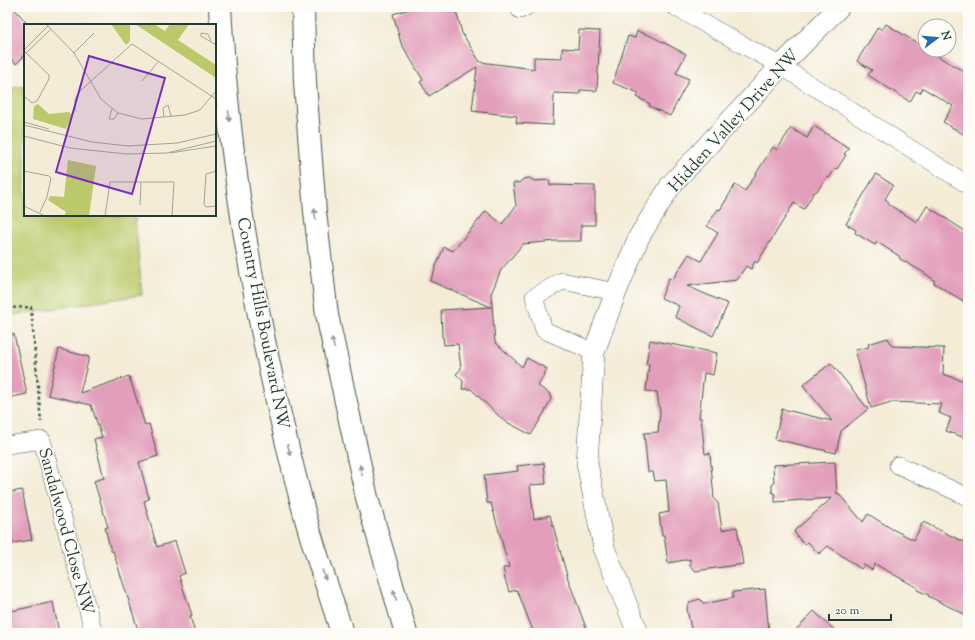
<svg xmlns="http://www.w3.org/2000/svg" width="975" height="640" viewBox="0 0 975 640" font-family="'Sorts Mill Goudy',serif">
<rect width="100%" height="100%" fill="#fdfcf7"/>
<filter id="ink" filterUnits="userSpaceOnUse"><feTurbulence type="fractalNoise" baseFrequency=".025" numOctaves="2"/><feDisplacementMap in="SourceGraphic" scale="8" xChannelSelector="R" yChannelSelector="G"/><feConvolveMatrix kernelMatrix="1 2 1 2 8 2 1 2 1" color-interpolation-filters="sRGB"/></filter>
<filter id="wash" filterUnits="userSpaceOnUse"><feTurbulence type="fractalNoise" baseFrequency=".012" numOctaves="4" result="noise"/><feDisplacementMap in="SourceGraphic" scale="16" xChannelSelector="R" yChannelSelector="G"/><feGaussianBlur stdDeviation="0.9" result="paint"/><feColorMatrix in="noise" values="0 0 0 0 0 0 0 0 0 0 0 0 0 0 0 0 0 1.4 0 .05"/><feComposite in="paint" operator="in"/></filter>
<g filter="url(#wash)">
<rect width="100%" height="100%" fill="#f4ecd7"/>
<polygon fill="#bbc96b" stroke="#6d8350" points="25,86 25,215 135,215 142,295 7,316 7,89"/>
<g id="blocks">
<g fill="#e29eba">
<polygon points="7,7 13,7 25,21 25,55 16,64 7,54"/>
<polygon points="416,7 455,7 462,33 480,62 534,69 534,57 562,58 562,48 578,49 579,30 600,31 597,91 580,90 580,94 554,93 553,125 516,123 517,116 472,111 477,67 429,96 420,82 423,80 401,43 393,14"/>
<polygon points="886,24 925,48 925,50 927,50 968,74 968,137 943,122 953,106 923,88 920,93 916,91 910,102 868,75 872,70 857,61 878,27 882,30"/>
<polygon points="637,31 651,36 686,54 676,73 689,79 670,116 649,106 650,104 637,97 639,93 613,83 628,36 635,38"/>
<polygon points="814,126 849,148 844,154 846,155 837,169 836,168 829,178 827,177 817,191 814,192 804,209 794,203 757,263 755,261 751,269 746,266 737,280 687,286 728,304 713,336 675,317 679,306 661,298 669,278 672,280 689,254 701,261 718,233 707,226 718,209 720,210 735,185 745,191 773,147 777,150 791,128 807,138"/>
<polygon points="876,174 893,185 885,199 889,202 888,204 917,222 927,206 968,233 968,304 934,283 934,280 923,272 900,259 899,256 877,242 875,245 855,233 856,230 846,224"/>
<polygon points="529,178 534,181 549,180 550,185 595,186 595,225 581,225 581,241 556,241 523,244 501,270 491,294 495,342 522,367 527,358 547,369 538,386 549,393 551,399 544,413 531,435 503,420 471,389 462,389 463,381 456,374 461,369 458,344 444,345 443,337 442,337 441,310 491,307 430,281 444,247 453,251 486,211 502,224 516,206 513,183 519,183 523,179"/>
<polygon points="14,334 27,394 7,398 7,335"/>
<polygon points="888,338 892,346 944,348 943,374 964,381 965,376 968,376 968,439 946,431 951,418 939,413 942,404 891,402 871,408 855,350 869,347 868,344"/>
<polygon points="650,340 717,353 713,375 704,373 699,418 701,418 705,454 710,453 714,499 718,503 722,530 737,527 743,564 696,571 690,566 690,559 668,563 664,535 662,536 659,514 669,512 666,480 655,481 653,472 648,472 644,433 658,432 660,412 657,392 646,391 649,364 646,364"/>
<polygon points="59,349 89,357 80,393 129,376 145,425 149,424 158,456 139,462 149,499 144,501 157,547 175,541 185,573 179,576 192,615 190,616 195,633 139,633 113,551 111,551 105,528 108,527 94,481 104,478 94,439 102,437 91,405 48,395"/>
<polygon points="831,363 868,409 841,431 836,453 775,439 782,409 832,421 803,385"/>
<polygon points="835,462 837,494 838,493 863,522 868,514 892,529 914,540 923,522 968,544 968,562 966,569 968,570 968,616 928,596 929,595 917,590 918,588 875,564 872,570 864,565 861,569 828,546 819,554 808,542 804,544 797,536 794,531 832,498 775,502 775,494 772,492 772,485 774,483 773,465"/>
<polygon points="544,463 546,484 530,485 534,519 550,515 568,579 588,633 534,633 517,590 509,592 504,576 505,576 503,568 509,567 491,503 487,503 484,475 518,471 517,466"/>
<polygon points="22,490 32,540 7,544 7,493"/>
<polygon points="765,589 769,633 692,633 687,609 690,602 700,599 704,604 733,598 733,592"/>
<polygon points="53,602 59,633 7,633 7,612"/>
<polygon points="814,611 837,633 793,633"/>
</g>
</g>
</g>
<g filter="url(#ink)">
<use href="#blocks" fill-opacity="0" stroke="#3f574c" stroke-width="1"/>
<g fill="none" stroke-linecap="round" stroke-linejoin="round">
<defs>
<g id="minor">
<polyline points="675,7 781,66 968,185"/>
<polyline points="520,10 526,7"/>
<polyline points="594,352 544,330 534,297 562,281 616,292"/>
<polyline points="7,445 42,440 94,633"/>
<polyline points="898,465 968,497"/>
</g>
<polyline id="tertiary" points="638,633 604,548 587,463 594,352 616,292 639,237 671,185 781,66 839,7"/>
<g id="primary">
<path d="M 220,7 C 229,174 260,343 302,504 C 313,548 329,590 342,633"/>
<polyline points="303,7 305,83 315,212 327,315 367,498 406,633"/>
</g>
</defs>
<use href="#minor" stroke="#3f574c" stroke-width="18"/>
<use href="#tertiary" stroke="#3f574c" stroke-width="22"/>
<use href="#primary" stroke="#3f574c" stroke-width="24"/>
<polyline stroke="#3f574c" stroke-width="2.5" stroke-dasharray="3 3" stroke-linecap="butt" points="7,308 31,307 41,422"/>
<use href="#minor" stroke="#fff" stroke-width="17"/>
<use href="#tertiary" stroke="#fff" stroke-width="21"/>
<use href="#primary" stroke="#fff" stroke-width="22"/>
</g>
<defs><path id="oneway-solid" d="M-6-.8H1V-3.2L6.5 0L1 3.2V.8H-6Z"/></defs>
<g fill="#8f9e9a">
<use href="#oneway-solid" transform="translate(229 116) rotate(83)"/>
<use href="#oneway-solid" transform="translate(315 214) rotate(-96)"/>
<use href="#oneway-solid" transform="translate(333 343) rotate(-103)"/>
<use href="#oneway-solid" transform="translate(289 450) rotate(77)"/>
<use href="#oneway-solid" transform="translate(361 470) rotate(-103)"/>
<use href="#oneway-solid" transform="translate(324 575) rotate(72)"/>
<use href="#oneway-solid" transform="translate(395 595) rotate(-106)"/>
</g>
</g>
<g text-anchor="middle" stroke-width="3.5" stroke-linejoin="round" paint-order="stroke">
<g font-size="17" fill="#1f3d34" stroke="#fdfcf7">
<text transform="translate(733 120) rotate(-48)" y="6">Hidden Valley Drive NW</text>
<text transform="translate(264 323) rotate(79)" y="6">Country Hills Boulevard NW</text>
<text transform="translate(67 531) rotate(75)" y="6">Sandalwood Close NW</text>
</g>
</g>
<g transform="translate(24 24)">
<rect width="192" height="192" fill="#f4ecd7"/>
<path d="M 87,0 L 106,0 L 106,17 L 102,21 ZM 111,0 L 130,0 L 141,7 L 146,0 L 165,0 L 154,16 L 192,41 L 192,54 ZM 14,80 L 25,90 L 45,88 L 48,91 L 42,105 L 9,95 L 10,82 ZM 44,136 L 72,142 L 65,192 L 40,192 L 42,188 L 24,176 L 26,172 L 40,173 Z" fill="#bbc96b"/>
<path fill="none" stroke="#9fa696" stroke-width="1" d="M 22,0 L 50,29 L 77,75 L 94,89 L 118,95 L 161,91 L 176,86 L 192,67M 187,17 L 184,10 L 177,9 L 177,12 L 192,21M 0,26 L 24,2M 0,27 L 25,51 L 25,55 L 13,77 L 8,79 L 0,72M 2,29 L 27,5M 50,29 L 70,9M 118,57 L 134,38M 88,85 L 85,95 L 90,95 L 94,89M 51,87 L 51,75 L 55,68 L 108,20 L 192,75M 140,93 L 139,84 L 144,81 L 147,92M 0,98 L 25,105M 0,101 L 68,118 L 104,122 L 153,119 L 192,110M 0,112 L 46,124 L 102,130 L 143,129 L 192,117M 146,129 L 192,122M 0,147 L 25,152 L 27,154 L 23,173 L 16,188M 192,147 L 182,150 L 180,180 L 182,183 L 192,182M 116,181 L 117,159M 0,182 L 21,192M 81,192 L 86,158 L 150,158 L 148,192"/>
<path fill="#7b2cbf" fill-opacity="0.15" stroke="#7b2cbf" stroke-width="2" d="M 65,32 L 141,54 L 108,170 L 32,148 Z"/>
<rect width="192" height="192" fill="none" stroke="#1f3d34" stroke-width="2"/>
</g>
<rect width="975" height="640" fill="none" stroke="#fdfcf7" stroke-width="24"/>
<g transform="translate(937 38) rotate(74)"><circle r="19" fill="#fdfcf7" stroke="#a4b0a9"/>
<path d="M0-3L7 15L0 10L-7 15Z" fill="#1f6fb2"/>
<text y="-6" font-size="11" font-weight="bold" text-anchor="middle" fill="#1f3d34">N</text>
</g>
<path d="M829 614v6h62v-6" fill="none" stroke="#1f3d34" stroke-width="2"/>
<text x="835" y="614" font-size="12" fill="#1f3d34" stroke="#fdfcf7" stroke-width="3" paint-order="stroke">20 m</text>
</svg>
